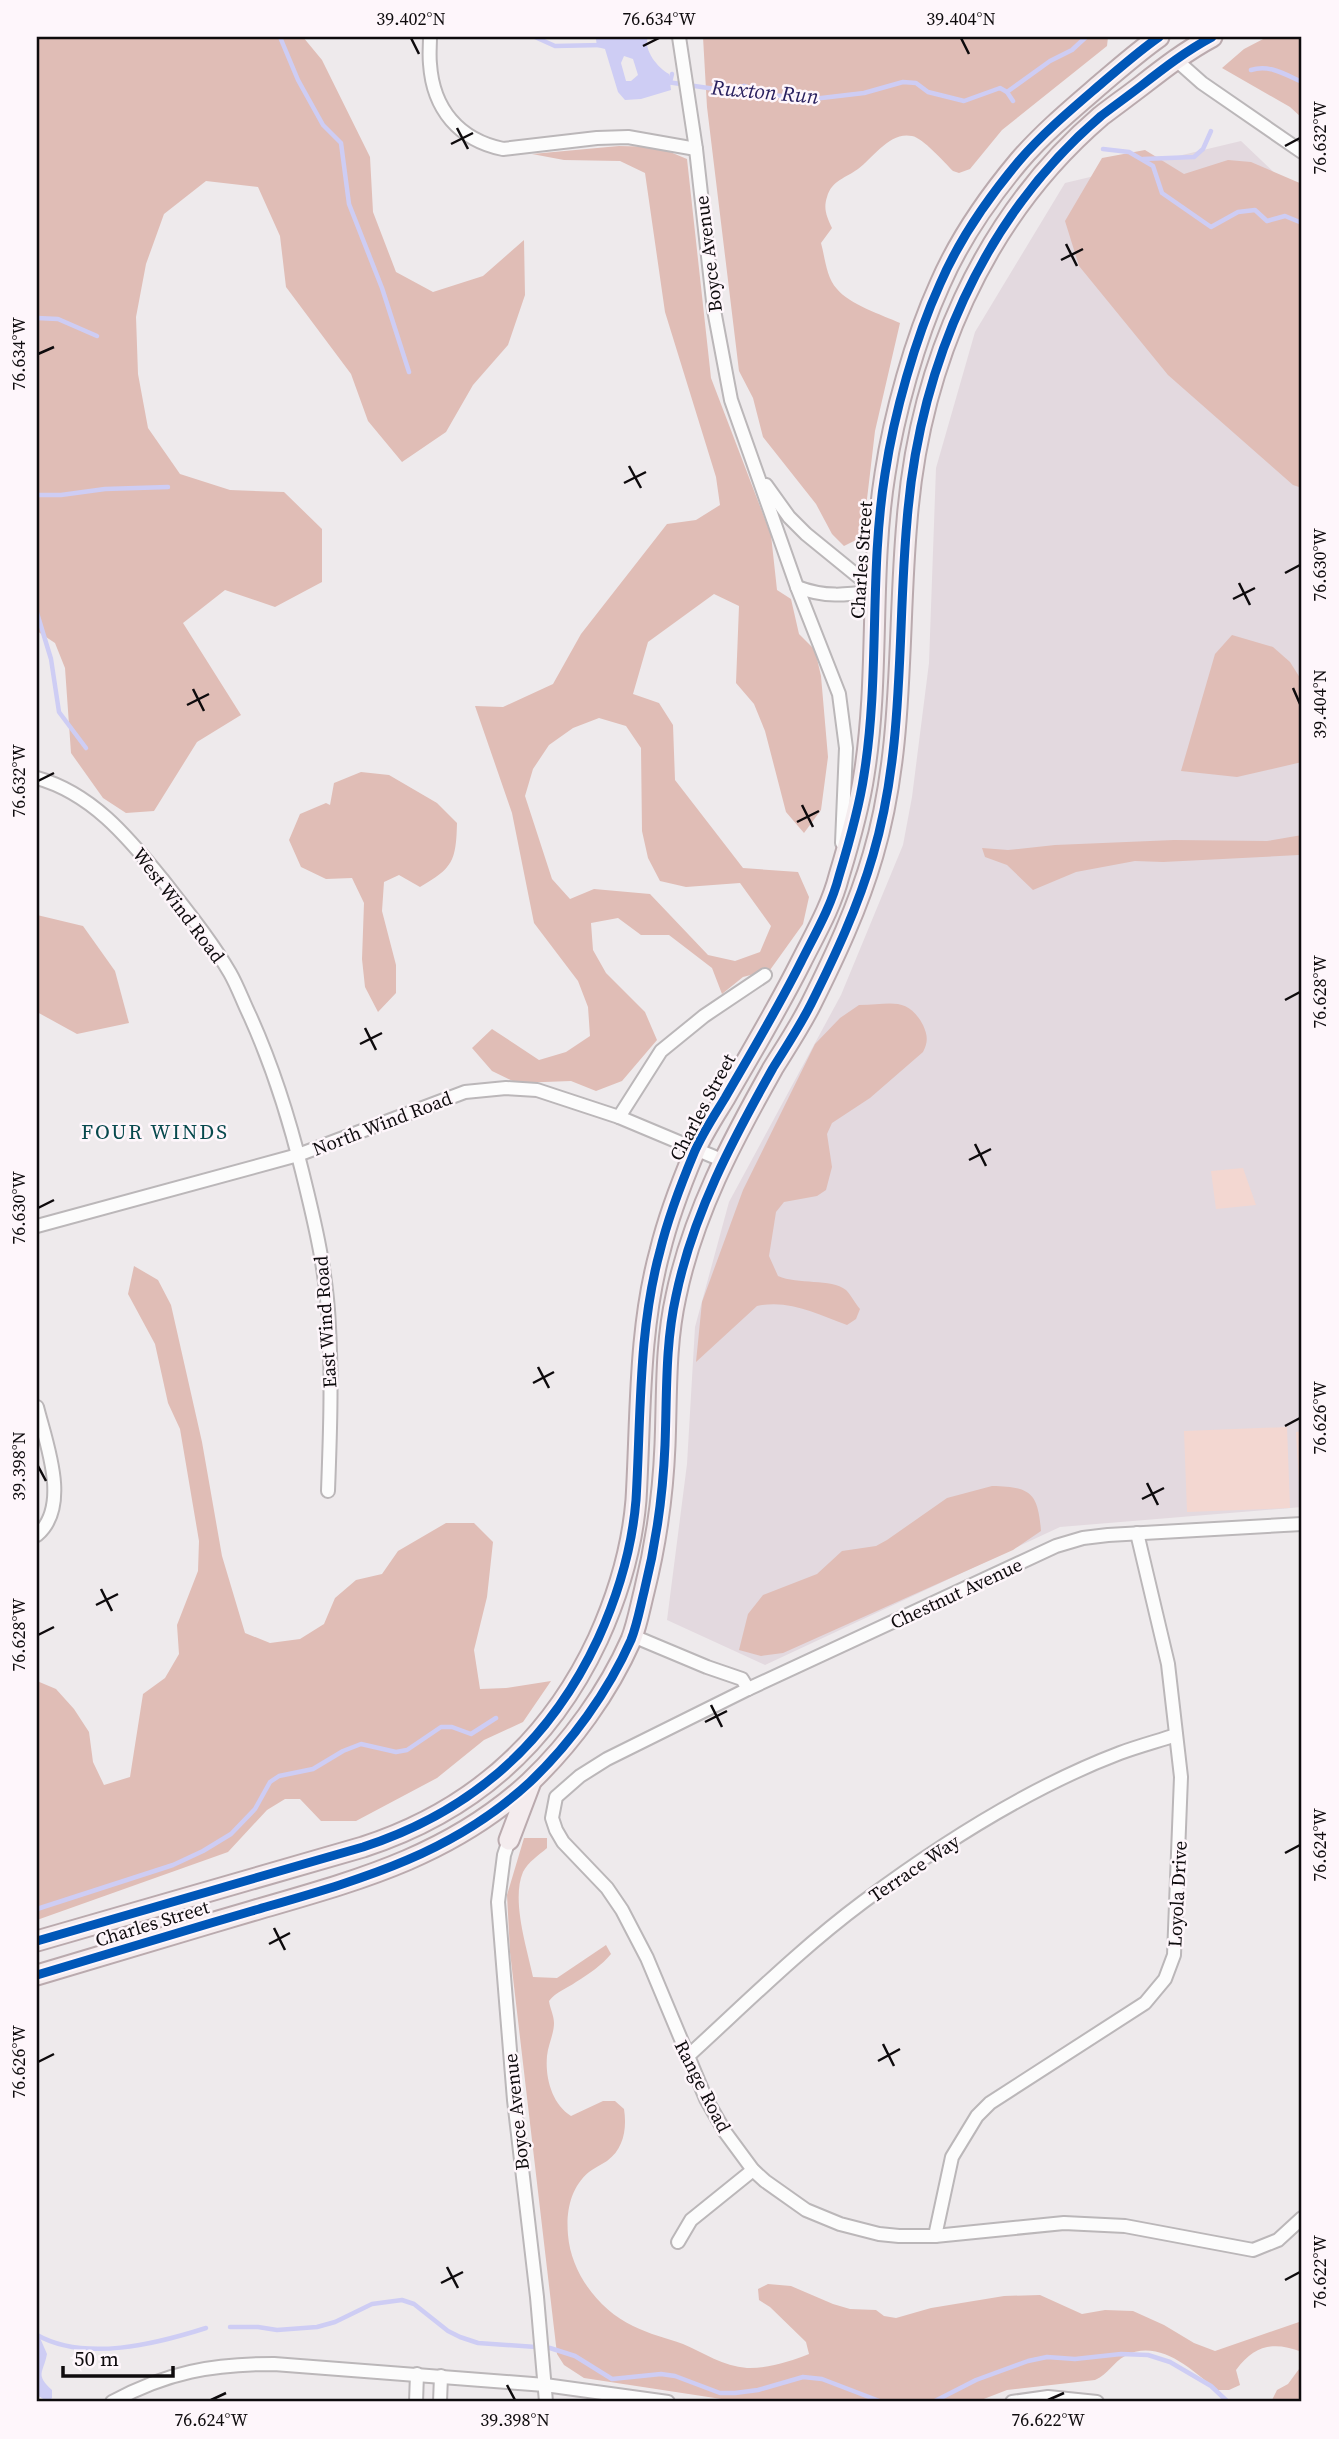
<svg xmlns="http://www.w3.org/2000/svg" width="1339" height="2439" viewBox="0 0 1339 2439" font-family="'Source Serif 4',serif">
<rect width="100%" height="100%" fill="#eeeaec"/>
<polygon fill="#e3d9df" points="1241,141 1302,199 1302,1507 1060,1527 765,1665 667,1620 687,1464 695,1327 729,1202 841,995 903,845 912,797 929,663 936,468 975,332 1065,183"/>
<g fill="#f3d7d1">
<polygon points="1243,1168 1256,1205 1216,1209 1211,1171"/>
<polygon points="1287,1427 1290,1508 1187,1512 1184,1431"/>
<polygon points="1302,1431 1302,1501 1300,1501 1296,1432"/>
</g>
<g fill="#e0bdb6" fill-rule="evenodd">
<polygon points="37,37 303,37 322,60 370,157 373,212 396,272 433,292 483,276 524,240 525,295 508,345 473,385 446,432 402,462 368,421 351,374 286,287 280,236 258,187 206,181 164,214 146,264 136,317 138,374 148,428 180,474 230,490 284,492 322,529 322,582 275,607 225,590 183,623 241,715 197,742 154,811 126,813 103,798 71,753 65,668 55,643 37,631"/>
<path d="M 703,37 L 1108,37 L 1107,46 L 1002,130 L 970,169 L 959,173 L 953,171 C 944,162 923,138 912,136 C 890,131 873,158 858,169 C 846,178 832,180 827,197 C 823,209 827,217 832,228 L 821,243 C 825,257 826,277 837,289 C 849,304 882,315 900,323 L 875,431 L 863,533 L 860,538 L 844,546 L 832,534 L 816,504 L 763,437 L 753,398 L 739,371 L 707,107 Z"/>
<polygon points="1267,37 1302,37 1302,118 1290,107 1222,68 1244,49"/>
<path d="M 619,146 L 658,147 L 687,159 L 711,378 L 771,535 L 777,590 L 791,599 L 799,634 L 815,650 L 821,676 L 828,757 L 821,810 L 804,833 L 786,812 L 765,731 L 754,704 L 736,683 L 739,606 L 714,594 L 648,642 L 633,694 L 659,703 L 673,725 L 675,780 L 743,868 L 798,872 L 809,897 L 803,924 L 770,970 L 743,977 L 722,994 L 712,968 L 669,935 L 641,935 L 618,918 L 591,923 L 593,950 L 606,973 L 645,1012 L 657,1040 L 622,1081 L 596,1091 L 571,1081 L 517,1083 L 492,1071 L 472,1048 L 492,1029 L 539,1060 L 566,1052 L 590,1036 L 588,1007 L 578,981 L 534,923 L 512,813 L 475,706 L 503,707 L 553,684 L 581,634 L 667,524 L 696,520 L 720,505 L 716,477 L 665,312 L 645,173 L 620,161 L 564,160 L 532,154 ZM 599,718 L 626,726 L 641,748 L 642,831 L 648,858 L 660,881 L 686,887 L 740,883 L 771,926 L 760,952 L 735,961 L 708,955 L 650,894 L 594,889 L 570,899 L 552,879 L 525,796 L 533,769 L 549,745 L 573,728 Z"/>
<polygon points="1145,150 1184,174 1228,160 1251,162 1302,184 1302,488 1293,485 1168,375 1079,266 1065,221 1102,158"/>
<polygon points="1232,635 1273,647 1290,662 1302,681 1302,762 1237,777 1181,771 1215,654"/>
<path d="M 361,772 L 389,775 L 437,803 L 457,823 C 456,861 453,868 420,887 L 399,875 L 384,882 L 382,911 L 396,965 L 396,993 L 378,1012 L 365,987 L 362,959 L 364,903 L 352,878 L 326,879 L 301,867 L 289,840 L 300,814 L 326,803 L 330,805 L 334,783 Z"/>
<polygon points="1302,835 1302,853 1299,855 1163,862 1135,861 1076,872 1033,890 1007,865 985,857 982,848 1008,850 1055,845 1174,840 1267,841"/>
<polygon points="37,915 83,926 115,971 129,1023 77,1034 37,1012"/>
<path d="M 859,1005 C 889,1005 907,995 923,1025 C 928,1036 928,1042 923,1052 L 870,1098 L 832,1123 L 827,1134 L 832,1167 L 826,1190 L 817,1196 L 784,1202 L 776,1212 L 769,1256 L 778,1276 C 798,1285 831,1278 846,1290 C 851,1295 855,1303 860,1309 L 856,1319 L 847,1325 C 817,1314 789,1299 757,1306 L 696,1362 L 702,1302 L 743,1190 L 815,1044 L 840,1018 Z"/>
<polygon points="134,1266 158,1280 171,1305 202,1442 222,1556 245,1633 270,1643 300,1639 324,1624 335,1598 356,1580 382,1574 398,1551 446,1523 474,1523 493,1542 487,1597 474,1650 480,1689 506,1688 551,1681 523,1722 484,1740 437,1778 356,1821 321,1821 300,1799 285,1799 267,1810 228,1852 37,1920 37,1681 56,1689 74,1709 89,1732 93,1762 104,1785 130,1777 143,1694 165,1678 179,1654 177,1625 198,1571 199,1541 180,1429 168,1403 155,1344 128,1294"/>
<path d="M 992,1486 C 1030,1487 1038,1492 1041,1531 L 1013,1550 L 783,1653 L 761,1656 L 739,1650 L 748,1614 L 763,1595 L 817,1574 L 842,1551 L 876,1546 L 887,1540 L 947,1498 Z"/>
<path d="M 524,1838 L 547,1838 L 547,1848 C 539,1855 528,1862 523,1872 C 511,1900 527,1948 533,1977 L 557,1978 L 606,1945 L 611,1954 C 602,1965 589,1974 576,1982 C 566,1989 557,1991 549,2001 C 550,2008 554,2016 554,2023 C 554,2034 548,2045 547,2056 C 545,2078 552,2104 571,2116 L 603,2101 L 615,2101 L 624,2109 C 627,2128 624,2149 607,2161 C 601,2165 594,2168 589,2172 C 570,2188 566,2212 568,2235 C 571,2273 599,2310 633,2326 C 649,2334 666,2338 683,2344 C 704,2353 723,2366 747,2368 C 766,2369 792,2361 809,2354 L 806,2342 L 770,2307 L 759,2300 L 758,2289 L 768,2284 L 791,2286 L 833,2304 L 850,2309 L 876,2310 L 884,2316 L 896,2318 L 931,2308 L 1004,2296 L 1040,2295 L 1082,2314 L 1105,2310 L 1133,2311 L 1164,2325 L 1194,2343 L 1215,2351 L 1302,2321 L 1302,2352 C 1273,2341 1255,2345 1236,2370 L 1240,2385 L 1229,2390 L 1216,2390 C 1192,2369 1158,2338 1125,2356 C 1113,2362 1109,2374 1095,2380 L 1007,2390 L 976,2402 L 741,2402 L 584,2378 L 564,2365 L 557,2354 L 510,1952 L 507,1895 Z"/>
<polygon points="1302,2365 1302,2402 1271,2402 1277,2390 1288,2384"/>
</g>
<g fill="#cecdf4" fill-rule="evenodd">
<path d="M 605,37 L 648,37 C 643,50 658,68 669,74 L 671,90 L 641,99 L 625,100 L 618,92 L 605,49 L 597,47 L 596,39 ZM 624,56 L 633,59 L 638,75 L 631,81 L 626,81 L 621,63 Z"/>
<path d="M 37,2331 L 47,2354 C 43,2374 35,2374 52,2390 L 52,2398 L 48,2402 L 37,2395 Z"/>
</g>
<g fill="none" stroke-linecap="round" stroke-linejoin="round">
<g stroke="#cecdf4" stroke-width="4.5">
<polyline points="280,37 298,80 323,125 341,143 349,204 382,288 409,372"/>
<polyline points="535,37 555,46 602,45"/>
<path d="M 1251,70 C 1270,64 1286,75 1302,82"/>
<polyline points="667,82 729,91 744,86 771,95 813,99 864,93 903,82 916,83 928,92 964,101 1000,88 1007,92 1013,101"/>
<polyline points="670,82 672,74"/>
<polyline points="1007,92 1050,61 1072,50 1086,37"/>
<polyline points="1103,149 1129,152 1153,166 1162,193 1211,227 1238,212 1255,210 1267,221 1285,216 1302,223"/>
<polyline points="1143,159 1194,157 1203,149 1211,131"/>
<polyline points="37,318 58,319 97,336"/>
<polyline points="37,495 61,495 105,489 168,487"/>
<polyline points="37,613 51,659 59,712 86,748"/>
<polyline points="37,1909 173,1865 203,1851 231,1834 255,1809 270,1782 279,1776 313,1769 343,1751 361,1744 396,1752 407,1750 441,1727 452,1727 471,1734 496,1718"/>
<polyline points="230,2327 258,2327 277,2330 317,2327 335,2322 372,2304 402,2300 414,2304 448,2331 460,2337 478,2343 550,2348 575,2356 612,2379 661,2374 675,2376 720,2393 735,2393 758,2390 803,2377 822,2379 882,2402"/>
<path d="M 37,2335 C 85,2362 156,2344 206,2328"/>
<polyline points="933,2402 976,2380 1028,2361 1047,2357 1075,2359 1121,2354 1148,2355 1170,2362 1211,2386 1228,2402"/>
</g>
<defs>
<g id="street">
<path d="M 430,37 C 430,46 429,55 430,64 C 433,109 459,140 503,149 L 597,138 L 628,137 L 696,149"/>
<polyline points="679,37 696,149 714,310 731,400 797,587 839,694 846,748 842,843"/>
<polyline points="1175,59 1202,83 1302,152"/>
<polyline points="766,485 789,517 806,534 876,591"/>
<path d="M 797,587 C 826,598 846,595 876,591"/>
<path d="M 37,778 C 91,793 127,836 162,879 C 186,910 210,939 230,973 C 238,987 243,1002 250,1016 C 273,1067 289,1118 302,1171 C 315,1223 327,1274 329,1327 C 332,1382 330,1437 328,1491"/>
<polyline points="619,1117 661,1051 704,1016 765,975"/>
<polyline points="37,1226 298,1155 465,1092 506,1088 537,1090 619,1117 724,1161"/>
<path d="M 37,1407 C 46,1443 71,1506 37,1535"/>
<polyline points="1302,1524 1108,1535 1083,1538 1056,1546 748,1689 607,1759 580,1776 556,1797 552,1818 556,1830 563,1842 607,1888 622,1910 647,1958 706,2099 725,2132 753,2170 765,2181 806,2210 840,2224 879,2234 899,2236 935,2236 1064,2223 1125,2226 1253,2250 1278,2240 1302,2218"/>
<polyline points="633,1636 707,1667 742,1679 748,1689"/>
<polyline points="509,1840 504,1855 498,1902 514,2100 537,2297 546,2402"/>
<path d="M 687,2057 C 744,2005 800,1949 863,1902 C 942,1843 1028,1788 1120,1753 C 1139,1746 1158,1741 1176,1735"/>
<polyline points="935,2236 952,2157 977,2116 990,2103 1145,2003 1165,1979 1174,1955 1181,1777 1168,1664 1137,1533"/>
<polyline points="678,2242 691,2220 753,2170"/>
<path d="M 112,2402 C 167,2372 213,2364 274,2364 L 545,2385 L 668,2402"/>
<polyline points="416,2402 417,2374"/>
<polyline points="440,2402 441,2376"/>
<polyline points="1012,2402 1048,2397 1097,2402"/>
</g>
<g id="primary">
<polyline points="509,1840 531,1782"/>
<path d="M 37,1941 L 363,1847 C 471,1812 550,1742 598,1639 C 618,1595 632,1549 636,1500 C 641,1417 638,1331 660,1251 C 668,1218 681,1184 694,1153 C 702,1134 714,1116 725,1098 C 751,1053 778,1008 801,962 C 815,934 831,907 839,876 C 849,843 859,809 864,775 C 880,676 869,573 885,474 C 894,414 915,339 940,284 C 959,240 988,198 1019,161 C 1044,132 1073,108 1102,83 C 1121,67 1139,51 1159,37"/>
<path d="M 37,1975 C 108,1954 180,1932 252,1911 C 355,1881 449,1857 530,1782 C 571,1743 608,1692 631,1640 C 637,1625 640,1608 644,1592 C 656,1544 663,1495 665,1445 C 667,1395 665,1345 676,1296 C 693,1214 732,1141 773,1068 C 786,1047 800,1026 811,1004 C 835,956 858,907 873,855 C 905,747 897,632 907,521 C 919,367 982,218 1101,116 C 1114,106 1128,96 1141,86 C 1164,68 1186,51 1212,37"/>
</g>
</defs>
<use href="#street" stroke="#bbb7b9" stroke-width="16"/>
<use href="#primary" stroke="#baaaae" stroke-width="23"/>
<use href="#street" stroke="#fcfcfc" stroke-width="12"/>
<use href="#primary" stroke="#f4ecee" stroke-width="19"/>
<defs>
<g id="cycleway">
<path d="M 37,1941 L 363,1847 C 471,1812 550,1742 598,1639 C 618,1595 632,1549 636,1500 C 641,1417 638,1331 660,1251 C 668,1218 681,1184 694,1153 C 702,1134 714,1116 725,1098 C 751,1053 778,1008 801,962 C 815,934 831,907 839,876 C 849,843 859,809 864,775 C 880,676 869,573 885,474 C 894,414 915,339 940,284 C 959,240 988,198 1019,161 C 1044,132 1073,108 1102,83 C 1121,67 1139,51 1159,37"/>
<path d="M 37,1975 C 108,1954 180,1932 252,1911 C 355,1881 449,1857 530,1782 C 571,1743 608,1692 631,1640 C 637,1625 640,1608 644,1592 C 656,1544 663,1495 665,1445 C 667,1395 665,1345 676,1296 C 693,1214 732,1141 773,1068 C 786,1047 800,1026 811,1004 C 835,956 858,907 873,855 C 905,747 897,632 907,521 C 919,367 982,218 1101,116 C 1114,106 1128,96 1141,86 C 1164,68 1186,51 1212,37"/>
</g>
</defs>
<use href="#cycleway" stroke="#fef6fb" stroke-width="13"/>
<use href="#cycleway" stroke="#0057b8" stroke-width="9"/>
</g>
<path fill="none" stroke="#0e0b0d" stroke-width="2.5" d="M 411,38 L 419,54M 961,38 L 969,54M 643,46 L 659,38M 457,128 L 468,149M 451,144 L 473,133M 1285,146 L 1300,138M 1066,244 L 1077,266M 1061,260 L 1083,249M 38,354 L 54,347M 629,466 L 641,488M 624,483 L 646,472M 1285,573 L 1300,565M 1239,583 L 1250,605M 1233,599 L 1255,588M 1293,688 L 1300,704M 193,689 L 204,711M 187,705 L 209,694M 38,781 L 54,773M 802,805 L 813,827M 797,822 L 819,811M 1285,1000 L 1300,992M 365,1028 L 376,1050M 360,1044 L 382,1033M 975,1144 L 986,1166M 969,1160 L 991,1149M 38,1208 L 54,1200M 538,1367 L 549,1388M 533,1383 L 554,1372M 1285,1426 L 1300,1418M 38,1466 L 46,1481M 1147,1483 L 1158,1505M 1142,1499 L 1164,1488M 101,1589 L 112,1611M 96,1605 L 118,1594M 38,1635 L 54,1627M 711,1705 L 722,1727M 705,1722 L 727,1711M 1285,1853 L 1300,1845M 274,1928 L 285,1950M 269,1944 L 290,1933M 883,2044 L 894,2066M 878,2061 L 900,2049M 38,2062 L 54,2054M 447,2267 L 458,2288M 1285,2280 L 1300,2272M 441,2283 L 463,2272M 507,2385 L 515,2400M 211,2400 L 226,2393M 1048,2400 L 1064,2393"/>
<g text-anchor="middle" stroke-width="5" stroke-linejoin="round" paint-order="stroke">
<g font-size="19" fill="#0e0b0d" stroke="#fef6fb">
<text transform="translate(708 254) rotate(-97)" y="7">Boyce Avenue</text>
<text transform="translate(861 560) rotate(-86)" y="7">Charles Street</text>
<text transform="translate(179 905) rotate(53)" y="7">West Wind Road</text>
<text transform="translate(702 1107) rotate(-62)" y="7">Charles Street</text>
<text transform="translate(382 1123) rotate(-21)" y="7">North Wind Road</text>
<text transform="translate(325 1322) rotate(-94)" y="7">East Wind Road</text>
<text transform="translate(956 1593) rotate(-25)" y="7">Chestnut Avenue</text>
<text transform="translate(914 1868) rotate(-34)" y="7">Terrace Way</text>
<text transform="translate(1177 1894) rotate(-87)" y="7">Loyola Drive</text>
<text transform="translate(152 1923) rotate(-17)" y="7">Charles Street</text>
<text transform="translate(703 2086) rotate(63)" y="7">Range Road</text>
<text transform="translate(516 2112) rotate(-96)" y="7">Boyce Avenue</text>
</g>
<g font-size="21" font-style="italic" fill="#29215f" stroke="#fef6fb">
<text transform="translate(765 92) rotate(5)" y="7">Ruxton Run</text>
</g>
<g font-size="21" letter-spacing="2" fill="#07494d" stroke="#fef6fb">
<text x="155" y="1139">FOUR WINDS</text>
</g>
</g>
<rect width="1339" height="2439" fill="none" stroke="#fef6fb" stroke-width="77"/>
<path d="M63 2366v10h110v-10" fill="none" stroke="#0e0b0d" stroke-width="3.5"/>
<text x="74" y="2366" font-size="21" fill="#0e0b0d" stroke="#fef6fb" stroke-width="5" paint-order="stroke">50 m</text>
<rect x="38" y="38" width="1262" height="2362" fill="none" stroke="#0e0b0d" stroke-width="2.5"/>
<g font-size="18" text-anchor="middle" fill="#0e0b0d">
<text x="411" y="25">39.402°N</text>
<text x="659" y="25">76.634°W</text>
<text x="961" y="25">39.404°N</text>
<text transform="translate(1320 138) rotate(-90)" y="6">76.632°W</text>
<text transform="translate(19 354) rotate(-90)" y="6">76.634°W</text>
<text transform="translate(1320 565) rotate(-90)" y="6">76.630°W</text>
<text transform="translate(1320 704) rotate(-90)" y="6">39.404°N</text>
<text transform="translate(19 781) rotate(-90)" y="6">76.632°W</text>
<text transform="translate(1320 992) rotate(-90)" y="6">76.628°W</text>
<text transform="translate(19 1208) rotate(-90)" y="6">76.630°W</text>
<text transform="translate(1320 1418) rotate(-90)" y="6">76.626°W</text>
<text transform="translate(19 1466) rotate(-90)" y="6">39.398°N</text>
<text transform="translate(19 1635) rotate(-90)" y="6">76.628°W</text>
<text transform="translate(1320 1845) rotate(-90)" y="6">76.624°W</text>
<text transform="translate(19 2062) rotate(-90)" y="6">76.626°W</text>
<text transform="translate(1320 2272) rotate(-90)" y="6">76.622°W</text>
<text x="211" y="2426">76.624°W</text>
<text x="515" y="2426">39.398°N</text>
<text x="1048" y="2426">76.622°W</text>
</g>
</svg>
